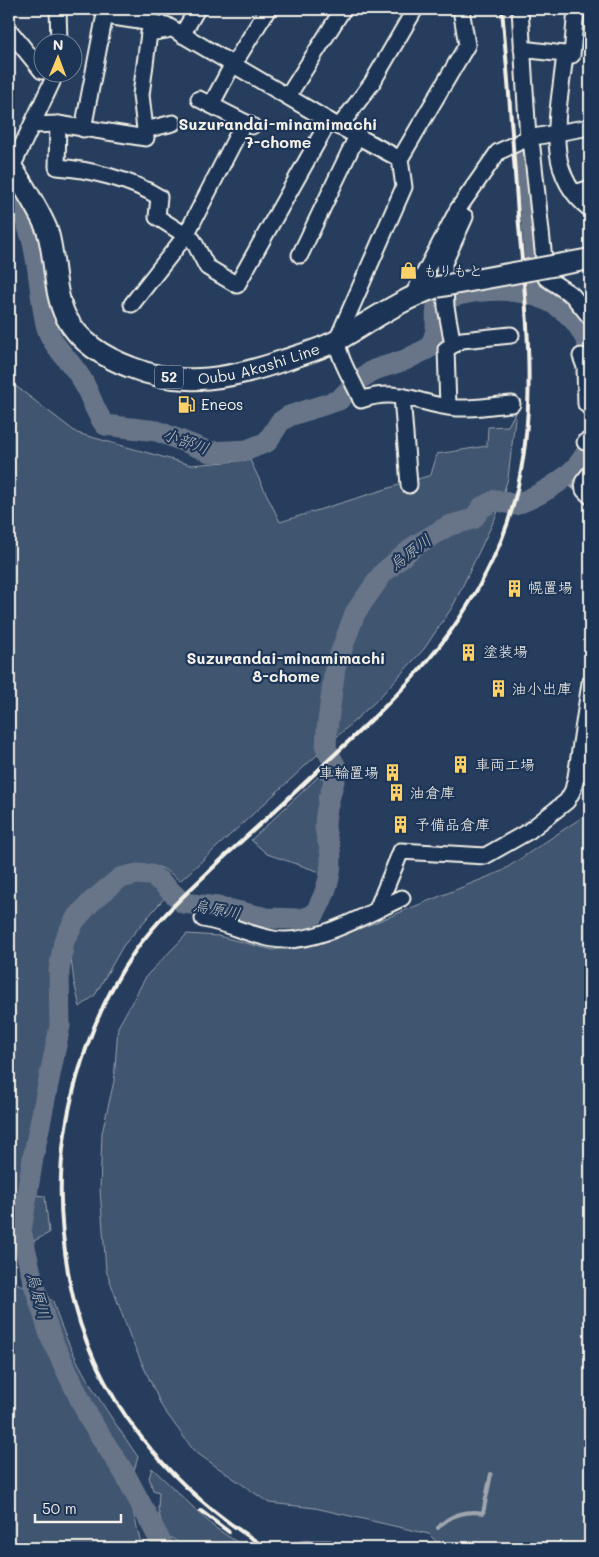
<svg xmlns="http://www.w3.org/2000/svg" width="599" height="1557" viewBox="0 0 599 1557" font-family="Mali,'Klee One',sans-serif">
<rect width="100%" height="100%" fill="#263d5d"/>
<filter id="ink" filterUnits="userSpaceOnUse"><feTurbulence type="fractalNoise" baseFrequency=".02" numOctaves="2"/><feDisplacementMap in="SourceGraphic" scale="10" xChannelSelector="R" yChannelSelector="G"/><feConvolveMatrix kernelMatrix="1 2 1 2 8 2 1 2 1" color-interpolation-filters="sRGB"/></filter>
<g filter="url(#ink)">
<g fill="#40546f" stroke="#9aa2ac">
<path d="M 9,381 L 77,433 L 191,465 L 250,460 L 280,522 L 431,475 L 437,454 L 487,446 L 488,427 L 508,426 L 516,411 L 508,478 L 497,514 L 453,606 L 424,649 L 377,700 L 180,881 C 162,865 148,860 126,872 L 133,878 L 155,886 L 166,896 L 123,946 L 95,995 L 80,1007 L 74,982 L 70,951 L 55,948 L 63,1036 L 52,1099 L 22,1194 L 45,1196 L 49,1233 L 11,1253 L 10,1280 L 53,1301 C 69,1359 105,1408 138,1457 L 128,1490 L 142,1548 L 9,1548 Z"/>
<polygon points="319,776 328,782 319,795 318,822 326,854 320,872 267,854 251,840"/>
<polygon points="590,812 590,1548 442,1548 429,1534 315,1508 269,1503 194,1451 162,1407 131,1339 106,1270 100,1190 102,1133 114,1081 118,1027 147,975 187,934 218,936 273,950 332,940 502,871"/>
<polygon points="152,1468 214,1527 246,1548 186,1548 164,1533 158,1509 159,1492 153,1490 149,1478"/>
</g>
<polygon fill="#677588" stroke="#9fa7ae" points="310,1540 330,1540 356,1548 287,1547 288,1543"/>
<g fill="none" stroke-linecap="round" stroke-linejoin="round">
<g stroke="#9fa7ae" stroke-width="4">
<polyline points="564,479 580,493"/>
<path d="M 438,1528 C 449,1515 467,1510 483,1513 L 491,1474"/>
</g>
<g stroke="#677588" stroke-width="21">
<polyline points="525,149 538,288"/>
<path d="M 9,194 C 41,230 36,280 46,324 C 50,344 68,358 79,375 C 90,391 93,410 105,425 L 157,431 L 210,452 L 247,450 L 267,442 L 280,422 L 289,416 L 339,400 L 360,379 L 374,370 L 405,360 L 429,348 C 442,327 432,314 439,301 C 493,281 569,285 590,350"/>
<path d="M 164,1548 L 125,1474 L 90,1420 L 51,1338 L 33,1281 L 21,1231 L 33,1158 L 60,1026 L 59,971 L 64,941 L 75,920 L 91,902 L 120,878 L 137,874 L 151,875 L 160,881 L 183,903 L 218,907 L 267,918 L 300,919 L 314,915 C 326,894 334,872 330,848 C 328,841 325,833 325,826 C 325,806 333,788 337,769 L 326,748 L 327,729 L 335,668 L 355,613 L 383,573 L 416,545 L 448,526 L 473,519 L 482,507 L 496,500 L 515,505 C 543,494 580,474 590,444"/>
</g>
<defs>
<g id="minor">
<polyline points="58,9 59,42"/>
<path d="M 461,9 L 467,45 L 400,159 L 404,187 L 337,340 C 339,361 353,380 361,400 C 401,386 420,406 457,408 C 474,409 494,405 512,404"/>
<polyline points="520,9 528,138 532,148 546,278 572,295 590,317"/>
<polyline points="106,16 166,25 329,121 400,159"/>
<polyline points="9,30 42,71"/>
<polyline points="182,35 197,9"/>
<polyline points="522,49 572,55 576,9"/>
<path d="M 565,54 C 560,107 540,172 590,209"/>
<polyline points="288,96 343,9"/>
<polyline points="199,99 252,126"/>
<polyline points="211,105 228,73 268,9"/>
<path d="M 58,124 L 57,167 C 88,169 132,180 159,197 L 157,217 L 193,240 L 207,267 L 237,285 L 329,121"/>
<polyline points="32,125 58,124 146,138 141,95 149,33 167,30"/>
<polyline points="339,127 372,83 415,9"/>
<polyline points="83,129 106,9"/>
<polyline points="145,130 173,123"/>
<polyline points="12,167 52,82 54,72"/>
<polyline points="575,193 590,188"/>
<polyline points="300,255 357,136"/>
<polyline points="413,295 458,209 498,152 528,138 590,127"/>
<polyline points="132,304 186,235 244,122"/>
<polyline points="453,345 446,307 444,263 465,217"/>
<polyline points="581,356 585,367 586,404 590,408"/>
<polyline points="402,396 409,485"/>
<polyline points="448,406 446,349 462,340 511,335"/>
<polyline points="585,442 590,442"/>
<polyline points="590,473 583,482 584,490 590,496"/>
<polyline points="577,775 590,769"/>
<polyline points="377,909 401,851 485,856 529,831 567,801 573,790 576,777 590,683"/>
<path d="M 203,919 C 227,923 249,935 273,939 C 314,946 365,915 402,898"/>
</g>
<g id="major">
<path id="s1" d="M 9,164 C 17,174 45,221 48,233 C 56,261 53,291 66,317 C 80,343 104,357 130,367 C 183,389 233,378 285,360 C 303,354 321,349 338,340 C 371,321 401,299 437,287"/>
</g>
</defs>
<use href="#minor" stroke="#f4f1e8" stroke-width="19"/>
<use href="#major" stroke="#f4f1e8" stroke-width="24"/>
<use href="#minor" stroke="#1d3557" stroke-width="15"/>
<use href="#major" stroke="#1d3557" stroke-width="20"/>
<g stroke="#f4f1e8" stroke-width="4">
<polyline points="201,1511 229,1532"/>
<path d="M 267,1548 C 171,1490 91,1396 70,1283 C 54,1199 58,1128 87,1046 C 99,1012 114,981 135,951 C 159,917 191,889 221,860 C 258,826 296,792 332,757 C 406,688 461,636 501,541 C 543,438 527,322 518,214 C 513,145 508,77 502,9"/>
</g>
<defs>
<polyline id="major-bridge" points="437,287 590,259"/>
</defs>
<use href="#major-bridge" stroke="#f4f1e8" stroke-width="24" stroke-linecap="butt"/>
<use href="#major-bridge" stroke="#1d3557" stroke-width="20"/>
</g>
</g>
<defs>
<symbol id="shop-bare" viewBox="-9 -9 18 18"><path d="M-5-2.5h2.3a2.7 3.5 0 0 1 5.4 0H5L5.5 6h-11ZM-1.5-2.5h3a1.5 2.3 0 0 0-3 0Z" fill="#ffd166" stroke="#1d3557" stroke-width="2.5" paint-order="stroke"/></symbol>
<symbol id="fuel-bare" viewBox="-9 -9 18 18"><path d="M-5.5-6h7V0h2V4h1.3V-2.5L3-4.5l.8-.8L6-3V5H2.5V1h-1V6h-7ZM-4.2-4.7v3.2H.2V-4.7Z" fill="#ffd166" stroke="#1d3557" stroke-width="2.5" paint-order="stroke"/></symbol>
<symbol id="building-bare" viewBox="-9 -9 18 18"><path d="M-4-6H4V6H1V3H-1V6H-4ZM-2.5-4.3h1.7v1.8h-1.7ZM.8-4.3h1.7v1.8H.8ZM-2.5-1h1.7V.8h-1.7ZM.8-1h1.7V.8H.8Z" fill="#ffd166" stroke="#1d3557" stroke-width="2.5" paint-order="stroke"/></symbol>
</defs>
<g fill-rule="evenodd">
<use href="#shop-bare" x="396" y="258" width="25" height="25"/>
<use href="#fuel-bare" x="174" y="392" width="25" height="25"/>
<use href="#building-bare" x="502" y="576" width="25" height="25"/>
<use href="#building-bare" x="456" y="640" width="25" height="25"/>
<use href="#building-bare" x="486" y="676" width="25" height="25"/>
<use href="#building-bare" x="448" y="752" width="25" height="25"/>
<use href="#building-bare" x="380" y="760" width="25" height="25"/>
<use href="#building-bare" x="384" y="780" width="25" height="25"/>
<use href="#building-bare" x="388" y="812" width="25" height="25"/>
</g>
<g text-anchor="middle" stroke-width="4.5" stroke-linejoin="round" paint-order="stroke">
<rect fill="#1d3557" stroke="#b4b9bc" stroke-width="1" x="155" y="365.5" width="28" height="23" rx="4"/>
<g font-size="14" font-weight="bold" fill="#f4f1e8">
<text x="169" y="382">52</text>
</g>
<g font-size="15" fill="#f4f1e8" stroke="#1d3557" text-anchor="start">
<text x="423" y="276">もりもと</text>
<text x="201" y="410">Eneos</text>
<text x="528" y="593">幌置場</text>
<text x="483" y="657">塗装場</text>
<text x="512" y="694">油小出庫</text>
<text x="475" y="770">車両工場</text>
<text x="379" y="778" text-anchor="end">車輪置場</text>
<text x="410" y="798">油倉庫</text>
<text x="415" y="830">予備品倉庫</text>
</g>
<g font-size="15" fill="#f4f1e8" stroke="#1d3557">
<text dy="5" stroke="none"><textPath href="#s1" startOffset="381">Oubu Akashi Line</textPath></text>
</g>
<g font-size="16" font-weight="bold" fill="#f4f1e8" stroke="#1d3557">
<text x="278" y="130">Suzurandai-minamimachi<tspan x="278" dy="18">7-chome</tspan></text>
<text x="286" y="664">Suzurandai-minamimachi<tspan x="286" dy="18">8-chome</tspan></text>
</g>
<g font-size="16" font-style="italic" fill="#bcbfc2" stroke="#1d3557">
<text transform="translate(186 441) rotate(19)" y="6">小部川</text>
<text transform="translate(410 552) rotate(-37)" y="6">烏原川</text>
<text transform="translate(217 909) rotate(11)" y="6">烏原川</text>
<text transform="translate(39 1296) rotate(75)" y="6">烏原川</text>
</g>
</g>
<rect width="599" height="1557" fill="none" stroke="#1d3557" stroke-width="30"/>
<rect x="15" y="15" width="569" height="1527" fill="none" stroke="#f4f1e8" stroke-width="2" filter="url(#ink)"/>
<g transform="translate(58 58) rotate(1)"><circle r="24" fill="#1d3557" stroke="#738091"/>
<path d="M0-4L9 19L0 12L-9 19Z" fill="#ffd166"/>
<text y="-8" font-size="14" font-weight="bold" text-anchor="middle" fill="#f4f1e8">N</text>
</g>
<path d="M35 1514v8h86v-8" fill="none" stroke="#f4f1e8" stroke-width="2.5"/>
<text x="42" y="1514" font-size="15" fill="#f4f1e8" stroke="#1d3557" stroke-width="4" paint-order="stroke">50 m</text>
</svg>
